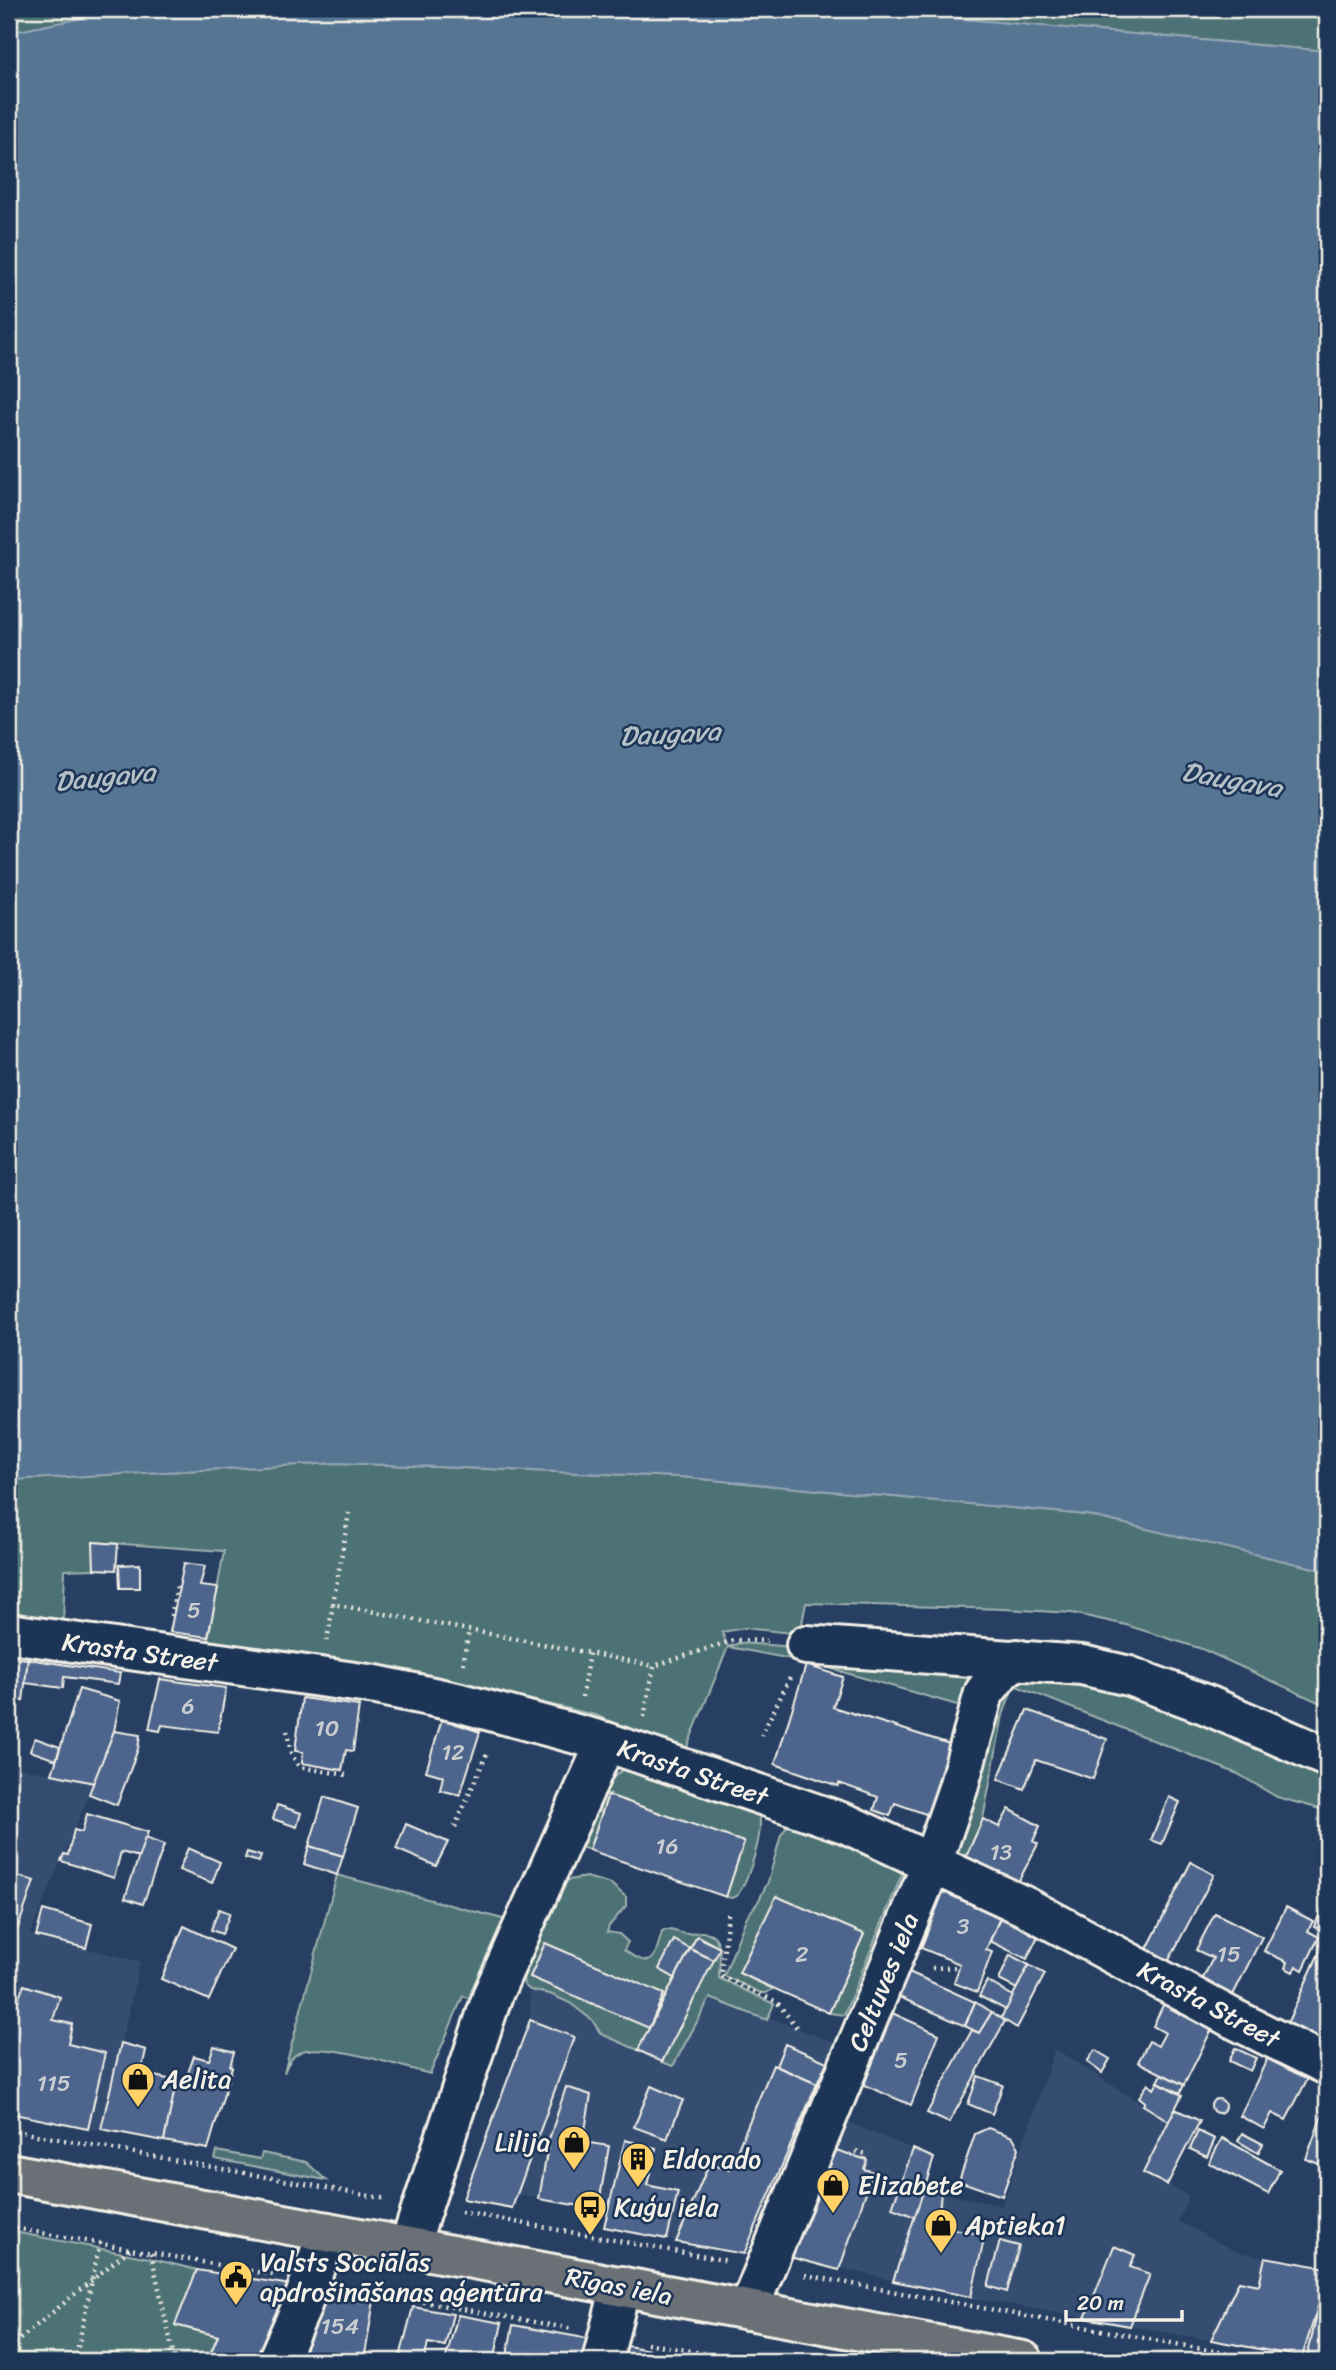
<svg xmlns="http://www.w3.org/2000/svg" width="1336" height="2370" viewBox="0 0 1336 2370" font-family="Sriracha,sans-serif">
<rect width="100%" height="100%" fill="#273f62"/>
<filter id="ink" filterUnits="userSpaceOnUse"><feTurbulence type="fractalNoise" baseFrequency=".0143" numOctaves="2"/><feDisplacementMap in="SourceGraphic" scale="14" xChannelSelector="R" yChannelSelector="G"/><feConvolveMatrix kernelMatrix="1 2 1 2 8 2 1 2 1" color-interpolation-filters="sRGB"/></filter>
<g filter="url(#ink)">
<g fill="#364d71">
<polygon points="9,1765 94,1783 30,1934 140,1962 121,2043 146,2050 141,2073 177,2081 164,2141 101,2129 88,2129 9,2113"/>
<polygon points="530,1977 706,1994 834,2042 827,2062 744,2254 676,2242 598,2209 518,2195 512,2208 463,2199 530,2020"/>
<polygon points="1055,2049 1169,2121 1143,2173 1189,2196 1178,2221 1237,2252 1327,2268 1327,2361 978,2299 790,2257 848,2122 934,2158 924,2189 1002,2206"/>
</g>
<g fill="#4d7275" stroke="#a0b2ae" stroke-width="2">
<polygon points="9,9 126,9 9,33"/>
<polygon points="848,9 1327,9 1327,51 872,11"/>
<polygon points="338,1463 680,1477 1087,1515 1327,1571 1327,1706 1202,1649 1126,1625 1072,1613 1004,1609 806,1603 800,1634 745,1628 722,1632 728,1647 739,1643 795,1647 807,1662 728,1647 685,1752 595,1715 389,1666 207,1646 224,1551 94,1542 94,1569 65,1570 63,1624 9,1616 9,1480"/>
<polygon points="993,1663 925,1837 920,1836 931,1816 964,1707 815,1664"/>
<polygon points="1072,1670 1327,1766 1327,1811 1277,1797 1238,1774 1014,1685 1003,1715 983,1819 964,1861 952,1855 1002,1681"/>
<path d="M 626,1768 L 759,1813 C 764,1835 749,1878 737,1896 L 732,1898 L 726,1897 L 744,1842 L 608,1795 L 589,1850 L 581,1847 C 592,1819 598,1783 626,1768 Z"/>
<polygon points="793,1823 905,1867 844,2015 829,2013 864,1934 776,1897 739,1973 773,1989 766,1993 761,1993 724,1976 746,1918 758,1902 768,1882 781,1835 788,1825"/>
<path d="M 337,1875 L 510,1921 L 475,2001 L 463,1996 L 430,2074 C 402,2067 324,2041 300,2052 C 291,2056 287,2064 284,2073 Z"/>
<path d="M 586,1877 L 611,1884 L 626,1897 L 626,1906 L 609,1926 L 607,1932 L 619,1934 L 628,1942 L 624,1950 C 655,1972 654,1958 662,1932 L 666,1930 C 674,1929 680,1934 688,1934 C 692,1934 696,1932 700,1932 C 726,1930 719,1961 719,1978 L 774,2004 L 767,2020 L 710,1998 L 673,2066 L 662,2062 L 719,1948 L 697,1936 L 690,1949 L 674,1940 L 660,1969 L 675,1978 L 638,2050 L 601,2034 L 592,2020 L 570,2003 L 550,1994 L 530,1990 L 524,1985 L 522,1972 L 562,1884 L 569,1880 Z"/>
<polygon points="217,2151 260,2159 262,2153 306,2162 326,2180 215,2159"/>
<polygon points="9,2231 149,2258 197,2270 175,2325 218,2336 207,2361 9,2361"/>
</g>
<polygon fill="#557493" stroke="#95a6b5" stroke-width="2" points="126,9 848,9 1327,51 1327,1571 1087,1515 680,1477 338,1463 9,1480 9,33"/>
<g fill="#4d658c" stroke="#f4f1e8" stroke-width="2">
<polygon points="93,1542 118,1544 116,1570 94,1569"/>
<polygon points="184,1563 205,1566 200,1586 218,1588 208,1637 170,1632"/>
<polygon points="140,1564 140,1588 120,1588 119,1565"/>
<polygon points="9,1657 28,1659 23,1701 9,1699"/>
<polygon points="28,1659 120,1673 118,1684 64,1677 63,1688 25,1683"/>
<polygon points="806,1665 843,1677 833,1707 953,1745 931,1816 895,1803 890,1816 874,1810 878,1797 839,1783 838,1786 775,1764"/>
<polygon points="160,1679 226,1688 218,1732 162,1725 160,1731 149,1729"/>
<polygon points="79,1689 120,1701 114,1731 94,1783 52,1774"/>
<polygon points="302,1698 359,1706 353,1751 346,1750 342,1770 302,1763 303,1752 295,1751"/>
<polygon points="1027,1710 1107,1739 1093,1779 1036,1760 1024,1789 998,1779"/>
<polygon points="442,1719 480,1732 460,1795 440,1790 443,1776 426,1771"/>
<polygon points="114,1731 140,1735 138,1749 117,1805 89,1794"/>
<polygon points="35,1738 60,1747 56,1760 30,1751"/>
<polygon points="608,1795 744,1842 726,1897 589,1850"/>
<polygon points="324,1797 358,1808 343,1856 309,1846"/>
<polygon points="1169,1797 1180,1802 1162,1844 1151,1840"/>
<polygon points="277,1805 301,1813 297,1827 273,1819"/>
<polygon points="1009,1809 1040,1826 1033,1841 1038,1844 1015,1888 964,1861 983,1819 999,1827"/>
<polygon points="87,1814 148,1832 139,1857 121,1852 114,1878 61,1861 64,1854 68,1855 74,1830 82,1832"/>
<polygon points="406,1824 448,1842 436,1866 396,1849"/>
<polygon points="145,1838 164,1845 143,1904 125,1898"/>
<polygon points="309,1846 343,1856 337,1875 304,1864"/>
<polygon points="188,1848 220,1862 212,1883 179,1870"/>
<polygon points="247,1852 261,1856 259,1862 245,1858"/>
<polygon points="1191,1862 1214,1875 1168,1962 1146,1951"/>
<polygon points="9,1873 34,1881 9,1954"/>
<polygon points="946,1885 1003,1911 986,1950 992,1952 977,1992 954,1983 960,1964 921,1948"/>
<polygon points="776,1896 864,1934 829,2013 739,1973"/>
<polygon points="1327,1898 1327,1932 1314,1927"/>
<polygon points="1286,1907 1313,1921 1308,1931 1319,1937 1303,1970 1296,1966 1293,1972 1285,1968 1287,1962 1264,1951"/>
<polygon points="219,1909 230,1913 222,1934 211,1930"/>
<polygon points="43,1910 92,1924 86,1948 36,1936"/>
<polygon points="1003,1911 1040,1932 1027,1959 990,1941"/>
<polygon points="1215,1913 1262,1937 1231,1999 1200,1984 1213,1958 1196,1950"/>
<polygon points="184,1926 232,1949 209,2000 161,1979"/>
<polygon points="697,1936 720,1948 714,1960 690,1949"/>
<polygon points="674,1940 690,1949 675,1978 659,1969"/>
<polygon points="1324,1942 1327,1943 1326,2046 1285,2028"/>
<polygon points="545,1943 664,1994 649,2028 530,1977"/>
<polygon points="690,1949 714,1960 662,2062 638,2050"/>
<polygon points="1010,1955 1029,1965 1017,1989 999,1980"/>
<polygon points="1029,1965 1045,1974 1017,2028 1001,2018"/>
<polygon points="909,1972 975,2002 965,2026 899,1997"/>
<polygon points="987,1981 1013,1996 1006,2010 979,1996"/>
<polygon points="24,1985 60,1997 53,2020 72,2024 68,2044 105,2053 88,2129 9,2113 9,2024"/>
<polygon points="1165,2001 1214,2025 1184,2085 1138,2062 1149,2041 1158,2046 1165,2033 1153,2026"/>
<polygon points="975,2002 992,2012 979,2033 965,2026"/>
<polygon points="992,2012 1005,2021 949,2123 927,2113 972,2030 979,2033"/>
<polygon points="892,2013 939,2034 911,2105 864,2085"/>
<polygon points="530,2020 574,2037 512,2208 463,2199"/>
<polygon points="121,2043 146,2050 141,2073 177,2081 164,2141 101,2129"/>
<polygon points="785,2044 827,2062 817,2084 776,2066"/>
<polygon points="214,2046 234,2052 230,2066 232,2067 208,2149 164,2141 175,2088 182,2090 194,2056 209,2060"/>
<polygon points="1235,2048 1256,2058 1250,2071 1229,2061"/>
<polygon points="1095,2050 1110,2059 1102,2073 1087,2062"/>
<polygon points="1268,2057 1308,2078 1286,2120 1272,2113 1264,2129 1240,2116"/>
<polygon points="773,2065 817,2084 744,2254 676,2242 709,2164 729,2170"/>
<polygon points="1162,2074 1184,2085 1180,2093 1158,2082"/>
<polygon points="978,2076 1003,2085 992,2114 968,2104"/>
<polygon points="1158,2082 1182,2095 1169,2121 1143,2105 1145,2102 1139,2097 1148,2084 1154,2089"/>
<polygon points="651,2086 683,2100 667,2139 634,2127"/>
<polygon points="566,2087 591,2095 583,2142 609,2146 598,2209 539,2199 549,2140"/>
<circle cx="1218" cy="2106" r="7"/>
<polygon points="1327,2102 1327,2167 1306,2159"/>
<polygon points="1175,2109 1200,2121 1167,2185 1143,2173"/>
<polygon points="988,2128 1013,2137 1019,2148 1002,2196 959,2181 975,2134"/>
<polygon points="1198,2131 1215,2139 1207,2157 1190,2149"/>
<polygon points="1242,2133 1263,2144 1258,2153 1238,2141"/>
<polygon points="1222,2138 1280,2170 1268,2194 1209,2163"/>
<polygon points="625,2140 656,2148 647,2185 678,2192 667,2239 604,2227"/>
<polygon points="913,2149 934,2158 915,2217 892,2208"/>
<polygon points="836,2150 867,2160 864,2169 873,2172 839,2270 790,2257"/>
<polygon points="924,2189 941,2191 938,2226 985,2235 971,2297 893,2281"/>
<polygon points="1000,2241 1019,2246 1007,2292 988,2286"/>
<polygon points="1114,2246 1135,2255 1130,2267 1150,2274 1130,2326 1085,2318"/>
<polygon points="1265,2257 1327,2268 1327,2278 1302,2357 1211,2340 1239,2281 1259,2285"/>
<polygon points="197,2270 297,2286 271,2361 207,2361 218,2336 175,2325"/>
<polygon points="319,2290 374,2300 364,2361 307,2361 309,2358 303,2356"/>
<polygon points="413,2307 453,2314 445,2346 428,2343 424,2361 399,2361"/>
<polygon points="1318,2309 1327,2310 1327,2361 1307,2358"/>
<polygon points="458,2315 502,2323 494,2361 445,2361"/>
<polygon points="513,2325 590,2339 586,2361 506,2361"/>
<polygon points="590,2339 682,2356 680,2361 586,2361"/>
</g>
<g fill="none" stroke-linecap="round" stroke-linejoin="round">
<defs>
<g id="minor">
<polyline points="9,1633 376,1685 457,1702 606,1742 847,1824 1026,1907 1234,2019 1327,2065"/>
<polyline points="806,1645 1082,1665 1129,1676 1207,1705 1327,1757"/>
<polyline points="409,2247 493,1994 606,1742"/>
<polyline points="748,2310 932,1863 958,1788 984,1693 1002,1670 1017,1659"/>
<polyline points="277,2361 301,2308 327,2232"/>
<polyline points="602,2361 621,2286"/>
</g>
<polyline id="major" points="9,2173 1023,2361"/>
</defs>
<use href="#minor" stroke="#f4f1e8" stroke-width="44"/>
<use href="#major" stroke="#f4f1e8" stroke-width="44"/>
<g stroke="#f4f1e8" stroke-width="4.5" stroke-dasharray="2 5" stroke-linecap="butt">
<polyline points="333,1604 349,1513"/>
<polyline points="171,1616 177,1586"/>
<polyline points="327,1641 333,1604 589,1653"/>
<polyline points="463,1664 469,1630"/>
<polyline points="582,1697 589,1653 654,1666"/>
<polyline points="644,1717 654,1666 734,1640 767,1641"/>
<polyline points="287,1731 291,1753 299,1767 347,1775"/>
<polyline points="761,1736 790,1678"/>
<polyline points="455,1827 488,1751"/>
<polyline points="728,1914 721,1976 777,2002 797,2028"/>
<polyline points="932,1968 959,1967"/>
<polyline points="9,2130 387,2199"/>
<polyline points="856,2151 866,2154 864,2160"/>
<polyline points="461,2212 728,2261"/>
<polyline points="9,2227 273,2275"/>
<polyline points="151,2253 175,2361"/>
<polyline points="805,2275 1267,2361"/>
<polyline points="347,2288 573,2329"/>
<polyline points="647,2343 746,2361"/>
<polyline points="9,2348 130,2249"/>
<polyline points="75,2361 100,2243"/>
</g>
<use href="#minor" stroke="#1d3557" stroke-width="38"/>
<use href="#major" stroke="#6a7074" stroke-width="38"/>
</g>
</g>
<defs>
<symbol id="shop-pin" viewBox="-11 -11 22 30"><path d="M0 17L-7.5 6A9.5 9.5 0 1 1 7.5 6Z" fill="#ffd166" stroke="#1d3557"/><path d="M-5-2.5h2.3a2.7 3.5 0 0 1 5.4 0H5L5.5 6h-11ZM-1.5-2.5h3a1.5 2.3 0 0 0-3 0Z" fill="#111"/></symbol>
<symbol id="building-pin" viewBox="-11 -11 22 30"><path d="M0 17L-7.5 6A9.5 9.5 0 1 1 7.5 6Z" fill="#ffd166" stroke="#1d3557"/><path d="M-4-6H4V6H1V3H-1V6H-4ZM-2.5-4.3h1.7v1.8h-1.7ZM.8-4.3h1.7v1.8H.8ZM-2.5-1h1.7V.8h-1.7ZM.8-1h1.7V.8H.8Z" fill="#111"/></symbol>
<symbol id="bus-pin" viewBox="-11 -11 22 30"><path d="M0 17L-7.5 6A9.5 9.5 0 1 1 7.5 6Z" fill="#ffd166" stroke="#1d3557"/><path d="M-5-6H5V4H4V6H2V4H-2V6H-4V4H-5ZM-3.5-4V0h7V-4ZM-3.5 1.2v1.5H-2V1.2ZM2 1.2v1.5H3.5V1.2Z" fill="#111"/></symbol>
<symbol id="civic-pin" viewBox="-11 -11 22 30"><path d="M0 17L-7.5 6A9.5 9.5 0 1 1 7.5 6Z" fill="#ffd166" stroke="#1d3557"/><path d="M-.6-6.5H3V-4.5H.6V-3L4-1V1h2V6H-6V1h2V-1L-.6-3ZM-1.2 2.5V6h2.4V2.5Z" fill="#111"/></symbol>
</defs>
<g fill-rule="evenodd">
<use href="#shop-pin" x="119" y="2060" width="38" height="52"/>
<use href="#shop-pin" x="555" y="2123" width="38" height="52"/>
<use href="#building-pin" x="619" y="2140" width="38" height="52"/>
<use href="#shop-pin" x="814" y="2166" width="38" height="52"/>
<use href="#bus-pin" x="571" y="2188" width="38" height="52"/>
<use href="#shop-pin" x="922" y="2206" width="38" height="52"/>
<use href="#civic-pin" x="217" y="2258" width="38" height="52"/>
</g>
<g text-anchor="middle" stroke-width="5" stroke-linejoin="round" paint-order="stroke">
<g font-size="23" fill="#caced1">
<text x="194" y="1618">5</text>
<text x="188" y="1714">6</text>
<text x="327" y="1736">10</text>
<text x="453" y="1760">12</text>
<text x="667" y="1854">16</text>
<text x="1001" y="1860">13</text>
<text x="963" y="1934">3</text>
<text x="802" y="1962">2</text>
<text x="1229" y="1962">15</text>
<text x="901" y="2068">5</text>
<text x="54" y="2091">115</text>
<text x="340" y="2334">154</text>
</g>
<g font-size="26" fill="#f4f1e8" stroke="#1d3557">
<text transform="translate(140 1652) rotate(8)" y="9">Krasta Street</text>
<text transform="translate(693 1772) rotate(19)" y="9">Krasta Street</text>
<text transform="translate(883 1982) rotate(-68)" y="9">Celtuves iela</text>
<text transform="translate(1209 2004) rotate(28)" y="9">Krasta Street</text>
<text transform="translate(619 2286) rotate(11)" y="9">Rīgas iela</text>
</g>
<g font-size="26" fill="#f4f1e8" stroke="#1d3557" text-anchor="start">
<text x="162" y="2088">Aelita</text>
<text x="550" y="2151" text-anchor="end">Lilija</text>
<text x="662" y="2168">Eldorado</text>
<text x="858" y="2194">Elizabete</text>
<text x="614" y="2216">Kuģu iela</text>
<text x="965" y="2234">Aptieka1</text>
<text x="260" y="2271">Valsts Sociālās<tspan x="260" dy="30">apdrošināšanas aģentūra</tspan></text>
</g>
<g font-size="28" font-style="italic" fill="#b4bfc6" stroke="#1d3557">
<text transform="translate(670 733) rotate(-3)" y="10">Daugava</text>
<text transform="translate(105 776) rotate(-6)" y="10">Daugava</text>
<text transform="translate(1232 779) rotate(10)" y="10">Daugava</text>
</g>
</g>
<rect width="1336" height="2370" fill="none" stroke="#1d3557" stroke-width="35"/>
<rect x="18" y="18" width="1301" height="2335" fill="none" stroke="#f4f1e8" stroke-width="2.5" filter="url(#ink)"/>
<path d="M1066 2310v10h116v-10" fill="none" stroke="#f4f1e8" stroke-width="3.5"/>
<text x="1077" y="2310" font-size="21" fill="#f4f1e8" stroke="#1d3557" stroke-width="5" paint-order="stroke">20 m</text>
</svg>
